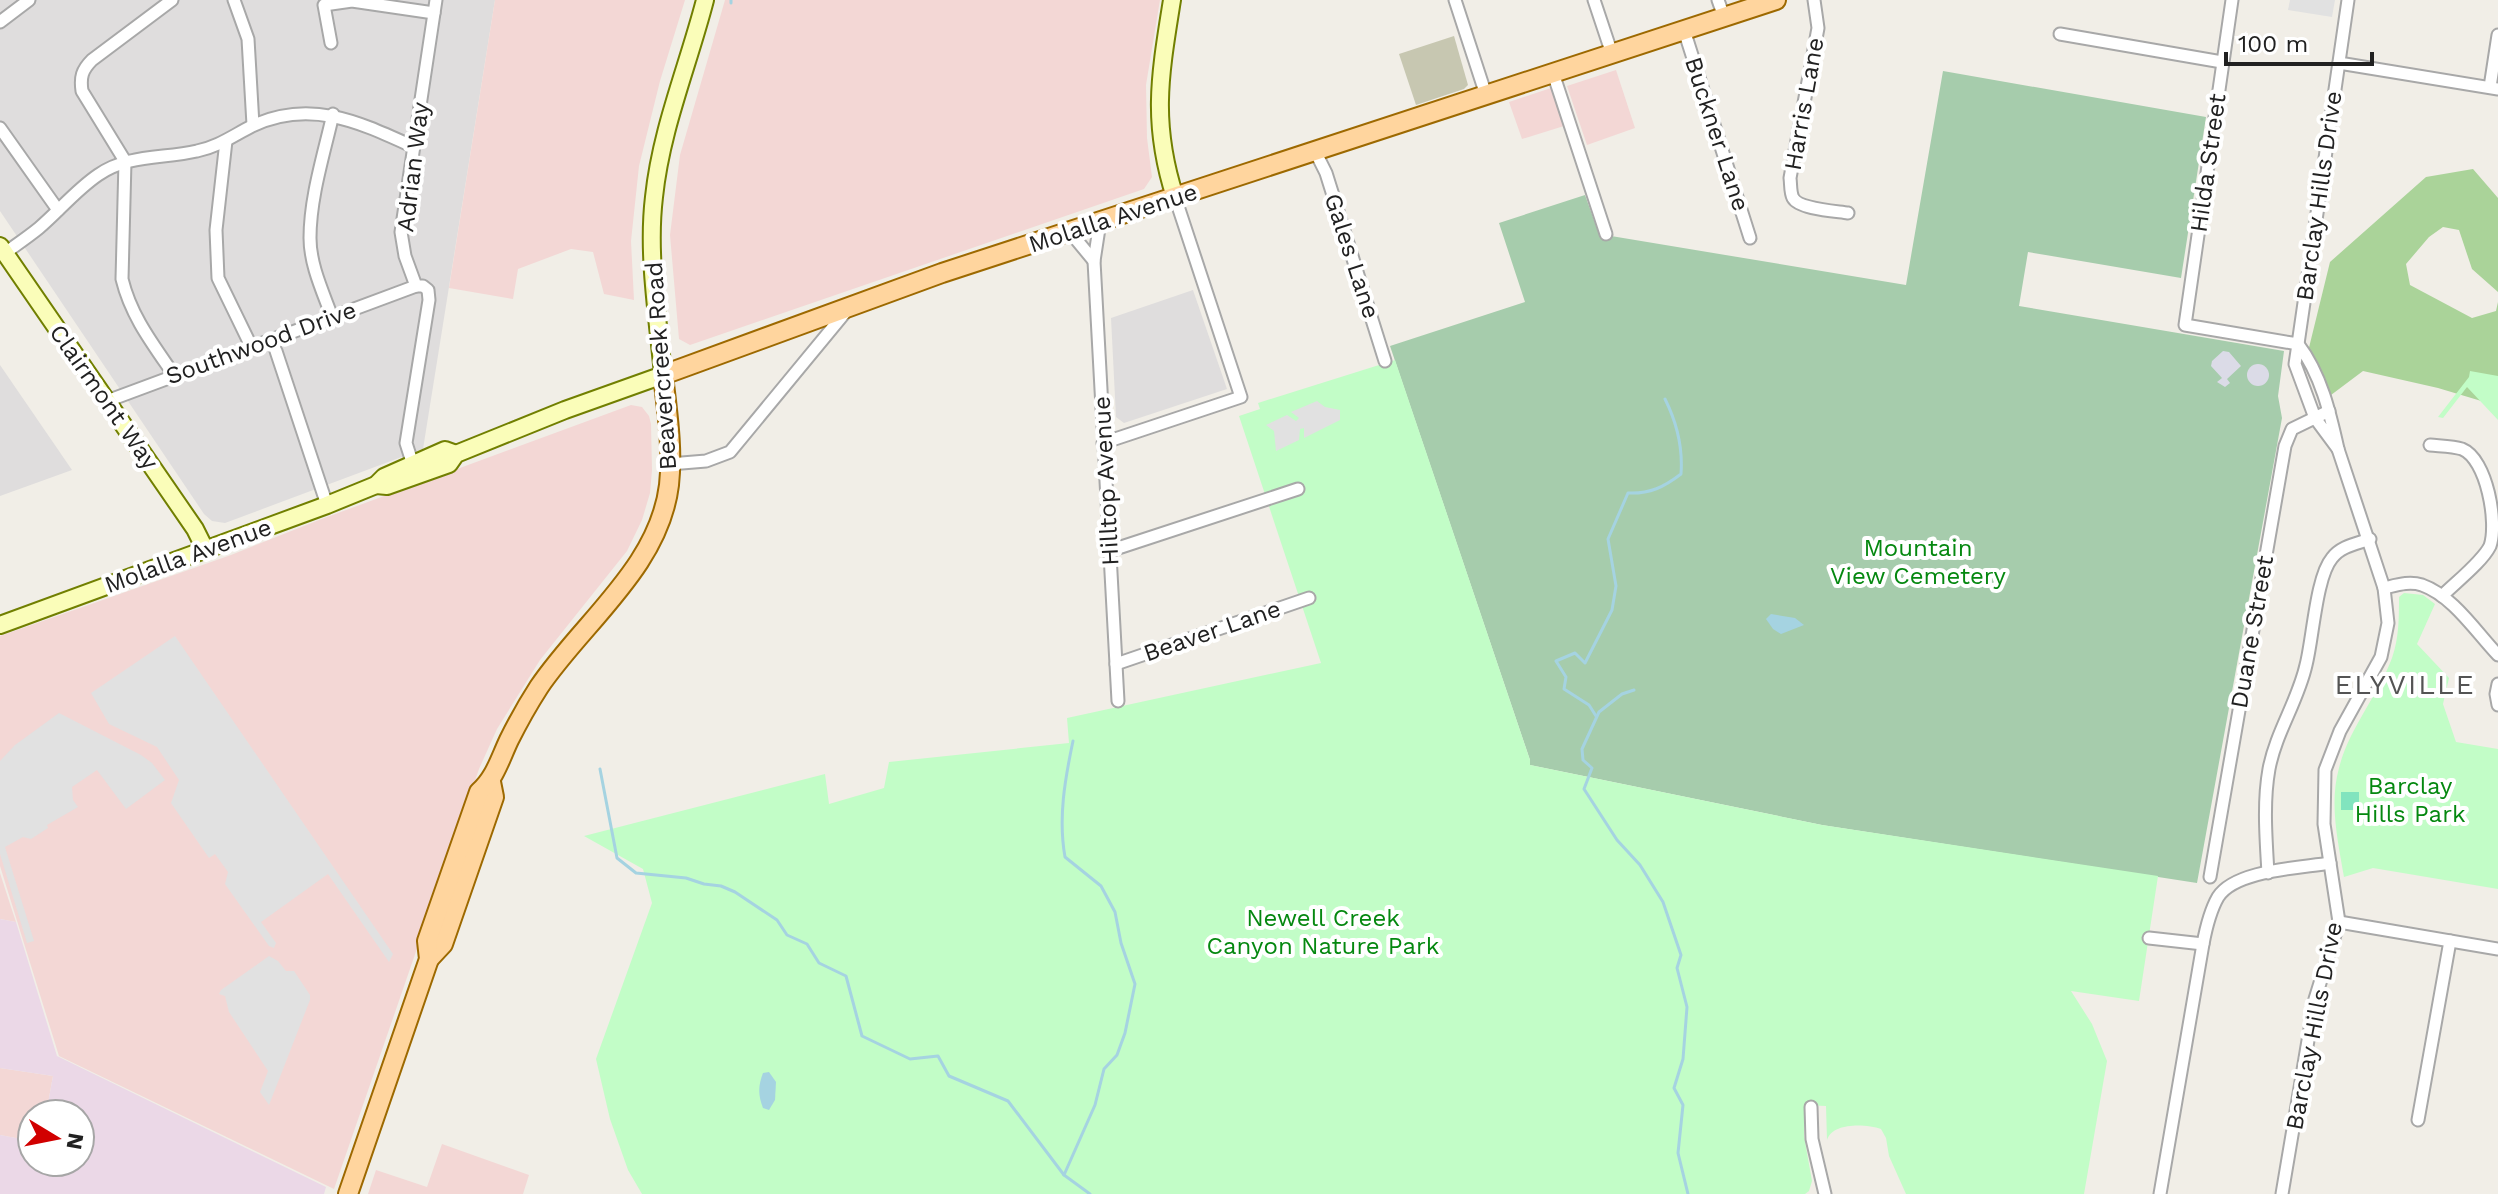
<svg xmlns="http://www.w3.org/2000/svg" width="2498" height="1194" viewBox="0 0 2498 1194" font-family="'Work Sans',sans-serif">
<rect width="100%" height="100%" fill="#f1eee7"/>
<g fill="#dfdddd">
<polygon points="0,0 495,0 423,449 225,523 212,521 204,514 0,211"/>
<polygon points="1193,290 1227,389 1124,423 1116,417 1111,318"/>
<polygon points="0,365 72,470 0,496"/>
</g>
<g fill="#f3d7d5">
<polygon points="495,0 685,0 660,81 639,166 631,241 634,300 604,294 593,252 571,249 518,269 513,299 449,288"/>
<polygon points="725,0 1160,0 1146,85 1147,138 1152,177 1144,189 690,345 679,339 670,235 680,155"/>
<polygon points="1616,70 1635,128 1587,145 1567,86"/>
<polygon points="1551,88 1564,126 1522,139 1509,102"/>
<polygon points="631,405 642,407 649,416 651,424 652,470 650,493 642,520 627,551 540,660 497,729 479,769 334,1189 59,1056 0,866 0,636 231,555 319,520"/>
<polygon points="0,873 10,904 16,922 0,919"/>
<polygon points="0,1068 53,1076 46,1114 32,1114 32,1141 0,1135"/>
<polygon points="442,1144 529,1175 523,1194 368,1194 376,1170 427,1187"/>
</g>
<polygon fill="#ebd8e7" points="0,919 16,922 57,1056 326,1187 324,1194 0,1194 0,1135 32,1141 32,1162 80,1162 80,1114 46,1114 53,1076 0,1068"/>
<polygon fill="#c7c7b1" points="1454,36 1468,85 1464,89 1416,105 1399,54"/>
<polygon fill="#aad399" points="2473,169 2498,198 2498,292 2472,269 2459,230 2443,227 2429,237 2406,264 2410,285 2472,318 2496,311 2498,302 2498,406 2438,388 2363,371 2331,395 2304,368 2330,262 2426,177"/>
<polygon fill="#a6ccac" points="1943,71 2206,117 2181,278 2028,252 2019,306 2284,351 2278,396 2282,418 2197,883 1822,825 1530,765 1530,760 1390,346 1525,302 1499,223 1585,195 1599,234 1906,285"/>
<g fill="#c2fdc7">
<path d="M 1395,360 L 1530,760 L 1530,765 L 1822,825 L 2158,876 L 2139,1001 L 2071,991 L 2092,1024 L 2107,1061 L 2084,1194 L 1906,1194 L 1889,1156 L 1886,1138 L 1881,1129 C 1866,1124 1833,1122 1827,1140 L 1826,1106 L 1804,1105 L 1804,1136 L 1812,1181 L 1809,1191 L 1805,1194 L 642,1194 L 628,1170 L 610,1119 L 596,1059 L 652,903 L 643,869 L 584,836 L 825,774 L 829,804 L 884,788 L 889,762 L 1069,743 L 1067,718 L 1321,663 L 1239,416 L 1260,409 L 1258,403 Z"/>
<polygon points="2470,371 2498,376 2498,420 2467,387 2443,418 2438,417 2469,377"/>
<path d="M 2404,593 L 2423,595 L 2435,604 L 2417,644 L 2449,678 L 2443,704 L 2456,742 L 2498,749 L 2498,889 L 2373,868 L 2344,877 C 2338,841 2329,804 2339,768 C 2349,728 2378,696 2392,658 C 2399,638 2399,618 2399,597 Z"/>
</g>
<rect fill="#81e4be" x="2341" y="792" width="18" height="18"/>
<g fill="#e1e1e1">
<polygon points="2290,0 2335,0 2332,17 2288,10"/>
<polygon points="1317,401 1325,407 1340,410 1340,420 1304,438 1304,428 1300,429 1299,440 1276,451 1274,431 1266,425 1287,415 1296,421 1299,418 1291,412"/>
<polygon points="175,636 393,954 389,962 328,874 261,922 276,943 274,948 269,946 225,884 228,872 215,854 209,858 171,803 179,780 157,747 109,724 91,693"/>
<polygon points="59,713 141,755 152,763 165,780 126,809 97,770 72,787 73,800 78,807 47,825 48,828 31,839 23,837 5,847 34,941 27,943 0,854 0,761 15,745"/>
<polygon points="269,956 278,961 286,971 294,971 310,995 310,1000 269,1105 260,1092 268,1071 229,1012 225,996 219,994 221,990"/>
</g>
<g fill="#dbdbe7">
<polygon points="2223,351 2229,352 2241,366 2227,379 2230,383 2225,387 2217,382 2222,378 2211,366 2212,361"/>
<circle cx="2258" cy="375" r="11"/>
</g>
<g fill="#a5d3e1">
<polygon points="1771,614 1795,618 1804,625 1781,634 1773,629 1766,619"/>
<path d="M 769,1072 L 776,1082 L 775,1100 L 769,1110 L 763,1108 C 758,1095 758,1086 763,1073 Z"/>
</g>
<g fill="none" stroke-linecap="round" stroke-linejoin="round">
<g stroke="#a5d3e1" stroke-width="3">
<polyline points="731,3 731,0"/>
<polyline points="1634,690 1622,694 1599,712 1582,749 1583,760 1592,768 1584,789 1617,840 1640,865 1663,902 1681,955 1677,968 1687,1007 1683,1059 1674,1088 1683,1105 1678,1153 1688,1194"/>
<path d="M 1596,716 L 1589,705 L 1564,689 L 1566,677 L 1556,661 L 1575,653 L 1585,663 L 1612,610 L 1616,586 L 1608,539 L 1628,493 C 1650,494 1664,487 1681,474 C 1683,447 1677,423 1665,399"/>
<polyline points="600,769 617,858 636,873 686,878 704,884 721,886 735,892 777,920 787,935 807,944 819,963 846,976 862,1036 910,1059 938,1056 949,1076 1008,1101 1064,1175 1090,1194"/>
<path d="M 1064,1175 L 1095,1105 L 1104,1069 L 1117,1055 L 1125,1033 L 1135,984 L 1121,943 L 1115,912 L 1101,886 L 1065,857 C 1058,818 1065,779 1073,741"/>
</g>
<defs>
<g id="street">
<path d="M 172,0 L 92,60 C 82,70 80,77 82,91 L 125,161 L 122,279 C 131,316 152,343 174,375"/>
<polyline points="234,0 248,39 253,125"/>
<polyline points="1455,0 1486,95"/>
<polyline points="1594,0 1612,54"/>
<polyline points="1718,0 1724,17"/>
<path d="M 1814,0 L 1818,28 L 1790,178 C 1791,185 1790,192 1793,198 C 1799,209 1835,211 1848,213"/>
<polyline points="2232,0 2185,325 2298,344 2348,0"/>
<polyline points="0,22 29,0"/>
<polyline points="1684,30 1750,238"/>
<polyline points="2060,34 2222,62"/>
<polyline points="331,43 324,5 352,1 434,13"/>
<polyline points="2339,63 2498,89"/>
<polyline points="1553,73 1606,234"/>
<polyline points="2490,87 2498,35"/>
<polyline points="0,128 58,210"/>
<polyline points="226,141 216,230 218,278 251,346"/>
<polyline points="1315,151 1326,173 1385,361"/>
<polyline points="1100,222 1094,261 1118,701"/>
<polyline points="1070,232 1094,261"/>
<path d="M 5,253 C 16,245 28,237 39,228 C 59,211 76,190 98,175 C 128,154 163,159 197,151 C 218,147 234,135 252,126 C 311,98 361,123 414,147"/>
<path d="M 332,317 C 323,292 310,265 310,238 C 310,197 324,154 333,114"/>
<path d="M 2298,344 C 2321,374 2330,413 2338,449 L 2315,418 L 2295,364 Z"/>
<polyline points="276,351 327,505"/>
<polyline points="107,401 416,286"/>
<polyline points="1103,443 1241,397 1175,197"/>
<path d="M 2430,445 C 2440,446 2453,446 2462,449 C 2487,459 2498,523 2490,546 C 2482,562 2456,582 2442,596"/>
<polyline points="670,464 706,461 730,452 848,309"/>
<polyline points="413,465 406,443 429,300 428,290 423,286 416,286 405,256 401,232 436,0"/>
<polyline points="1109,551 1298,489"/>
<path d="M 2384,588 C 2397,585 2409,581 2422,585 C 2453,596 2476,632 2498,655"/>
<polyline points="1116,664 1309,598"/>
<polyline points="2498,684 2496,694 2498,705"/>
<path d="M 2268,873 C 2266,839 2263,802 2269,769 C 2276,732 2298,701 2306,665 C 2313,638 2316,577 2332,558 C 2341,546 2356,544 2370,539"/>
<polyline points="2210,877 2285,446 2292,429 2329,411"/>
<polyline points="2339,922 2498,949"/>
<polyline points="2149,938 2203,944"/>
<polyline points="1811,1107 1812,1139 1825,1194"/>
<polyline points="2418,1120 2450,941"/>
<path d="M 2160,1194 L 2203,944 C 2206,928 2210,911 2218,897 C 2235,870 2300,868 2330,863"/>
<polyline points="2282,1194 2315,999 2339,922 2324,824 2325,770 2340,731 2381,657 2388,623 2384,588 2338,449"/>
</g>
<g id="secondary">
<path d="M 1172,0 C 1160,75 1151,122 1175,197"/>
<polyline points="0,246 195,529 205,549"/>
<path d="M 376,485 L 387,486 L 449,464 L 456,454 L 565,410 L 663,375 C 658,317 647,255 654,197 C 661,129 688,66 705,0"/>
<polyline points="0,625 327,505 376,485 384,477 445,450 456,454"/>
</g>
<g id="primary">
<polyline points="429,959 443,944 494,797 491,782"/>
<path d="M 348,1194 L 429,959 L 427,941 L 479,792 C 495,778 500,759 509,740 C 518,722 528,704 539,687 C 583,622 659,567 669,485 C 673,449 667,411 663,375 L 942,273 L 1776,0"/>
</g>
</defs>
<use href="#street" stroke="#a8a8a8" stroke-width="15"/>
<use href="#secondary" stroke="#717f00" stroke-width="20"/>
<use href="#primary" stroke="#9d6900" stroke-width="22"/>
<use href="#street" stroke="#fff" stroke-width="11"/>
<use href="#secondary" stroke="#fafdb9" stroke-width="16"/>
<use href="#primary" stroke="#ffd59e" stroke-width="18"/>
</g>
<g text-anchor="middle" stroke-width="8" stroke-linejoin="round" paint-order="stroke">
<g font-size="24" fill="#212121" stroke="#fff">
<text transform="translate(1804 104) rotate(-80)" y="8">Harris Lane</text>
<text transform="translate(1717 134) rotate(72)" y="8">Buckner Lane</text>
<text transform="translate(2208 163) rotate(-82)" y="8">Hilda Street</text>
<text transform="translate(413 167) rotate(-83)" y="8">Adrian Way</text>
<text transform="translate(2319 196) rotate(-82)" y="8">Barclay Hills Drive</text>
<text transform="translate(1113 218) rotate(-18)" y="8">Molalla Avenue</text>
<text transform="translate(1352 256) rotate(72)" y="8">Gales Lane</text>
<text transform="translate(261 343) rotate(-20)" y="8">Southwood Drive</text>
<text transform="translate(661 366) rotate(-94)" y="8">Beavercreek Road</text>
<text transform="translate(104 397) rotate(55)" y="8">Clairmont Way</text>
<text transform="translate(1106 481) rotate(-93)" y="8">Hilltop Avenue</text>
<text transform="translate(188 556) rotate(-20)" y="8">Molalla Avenue</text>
<text transform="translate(1212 631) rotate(-19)" y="8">Beaver Lane</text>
<text transform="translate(2252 632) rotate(-80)" y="8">Duane Street</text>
<text transform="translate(2314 1026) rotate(-79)" y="8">Barclay Hills Drive</text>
</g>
<g font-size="24" fill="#058810" stroke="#fff">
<text x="1918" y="556">Mountain<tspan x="1918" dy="28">View Cemetery</tspan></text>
<text x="2410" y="794">Barclay<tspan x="2410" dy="28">Hills Park</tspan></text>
<text x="1323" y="926">Newell Creek<tspan x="1323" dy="28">Canyon Nature Park</tspan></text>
</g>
<g font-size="28" letter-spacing="2" fill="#545454" stroke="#fff">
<text x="2405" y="694">ELYVILLE</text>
</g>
</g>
<g transform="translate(56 1138) rotate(100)"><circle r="38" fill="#ffffff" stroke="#a6a6a6" stroke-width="2"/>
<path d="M0-6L14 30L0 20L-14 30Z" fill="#d10000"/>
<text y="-12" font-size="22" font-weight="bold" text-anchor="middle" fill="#212121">N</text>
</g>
<path d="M2226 52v12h146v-12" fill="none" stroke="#212121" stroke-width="4"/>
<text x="2238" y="52" font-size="24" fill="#212121" stroke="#ffffff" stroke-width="6" paint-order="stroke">100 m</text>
</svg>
